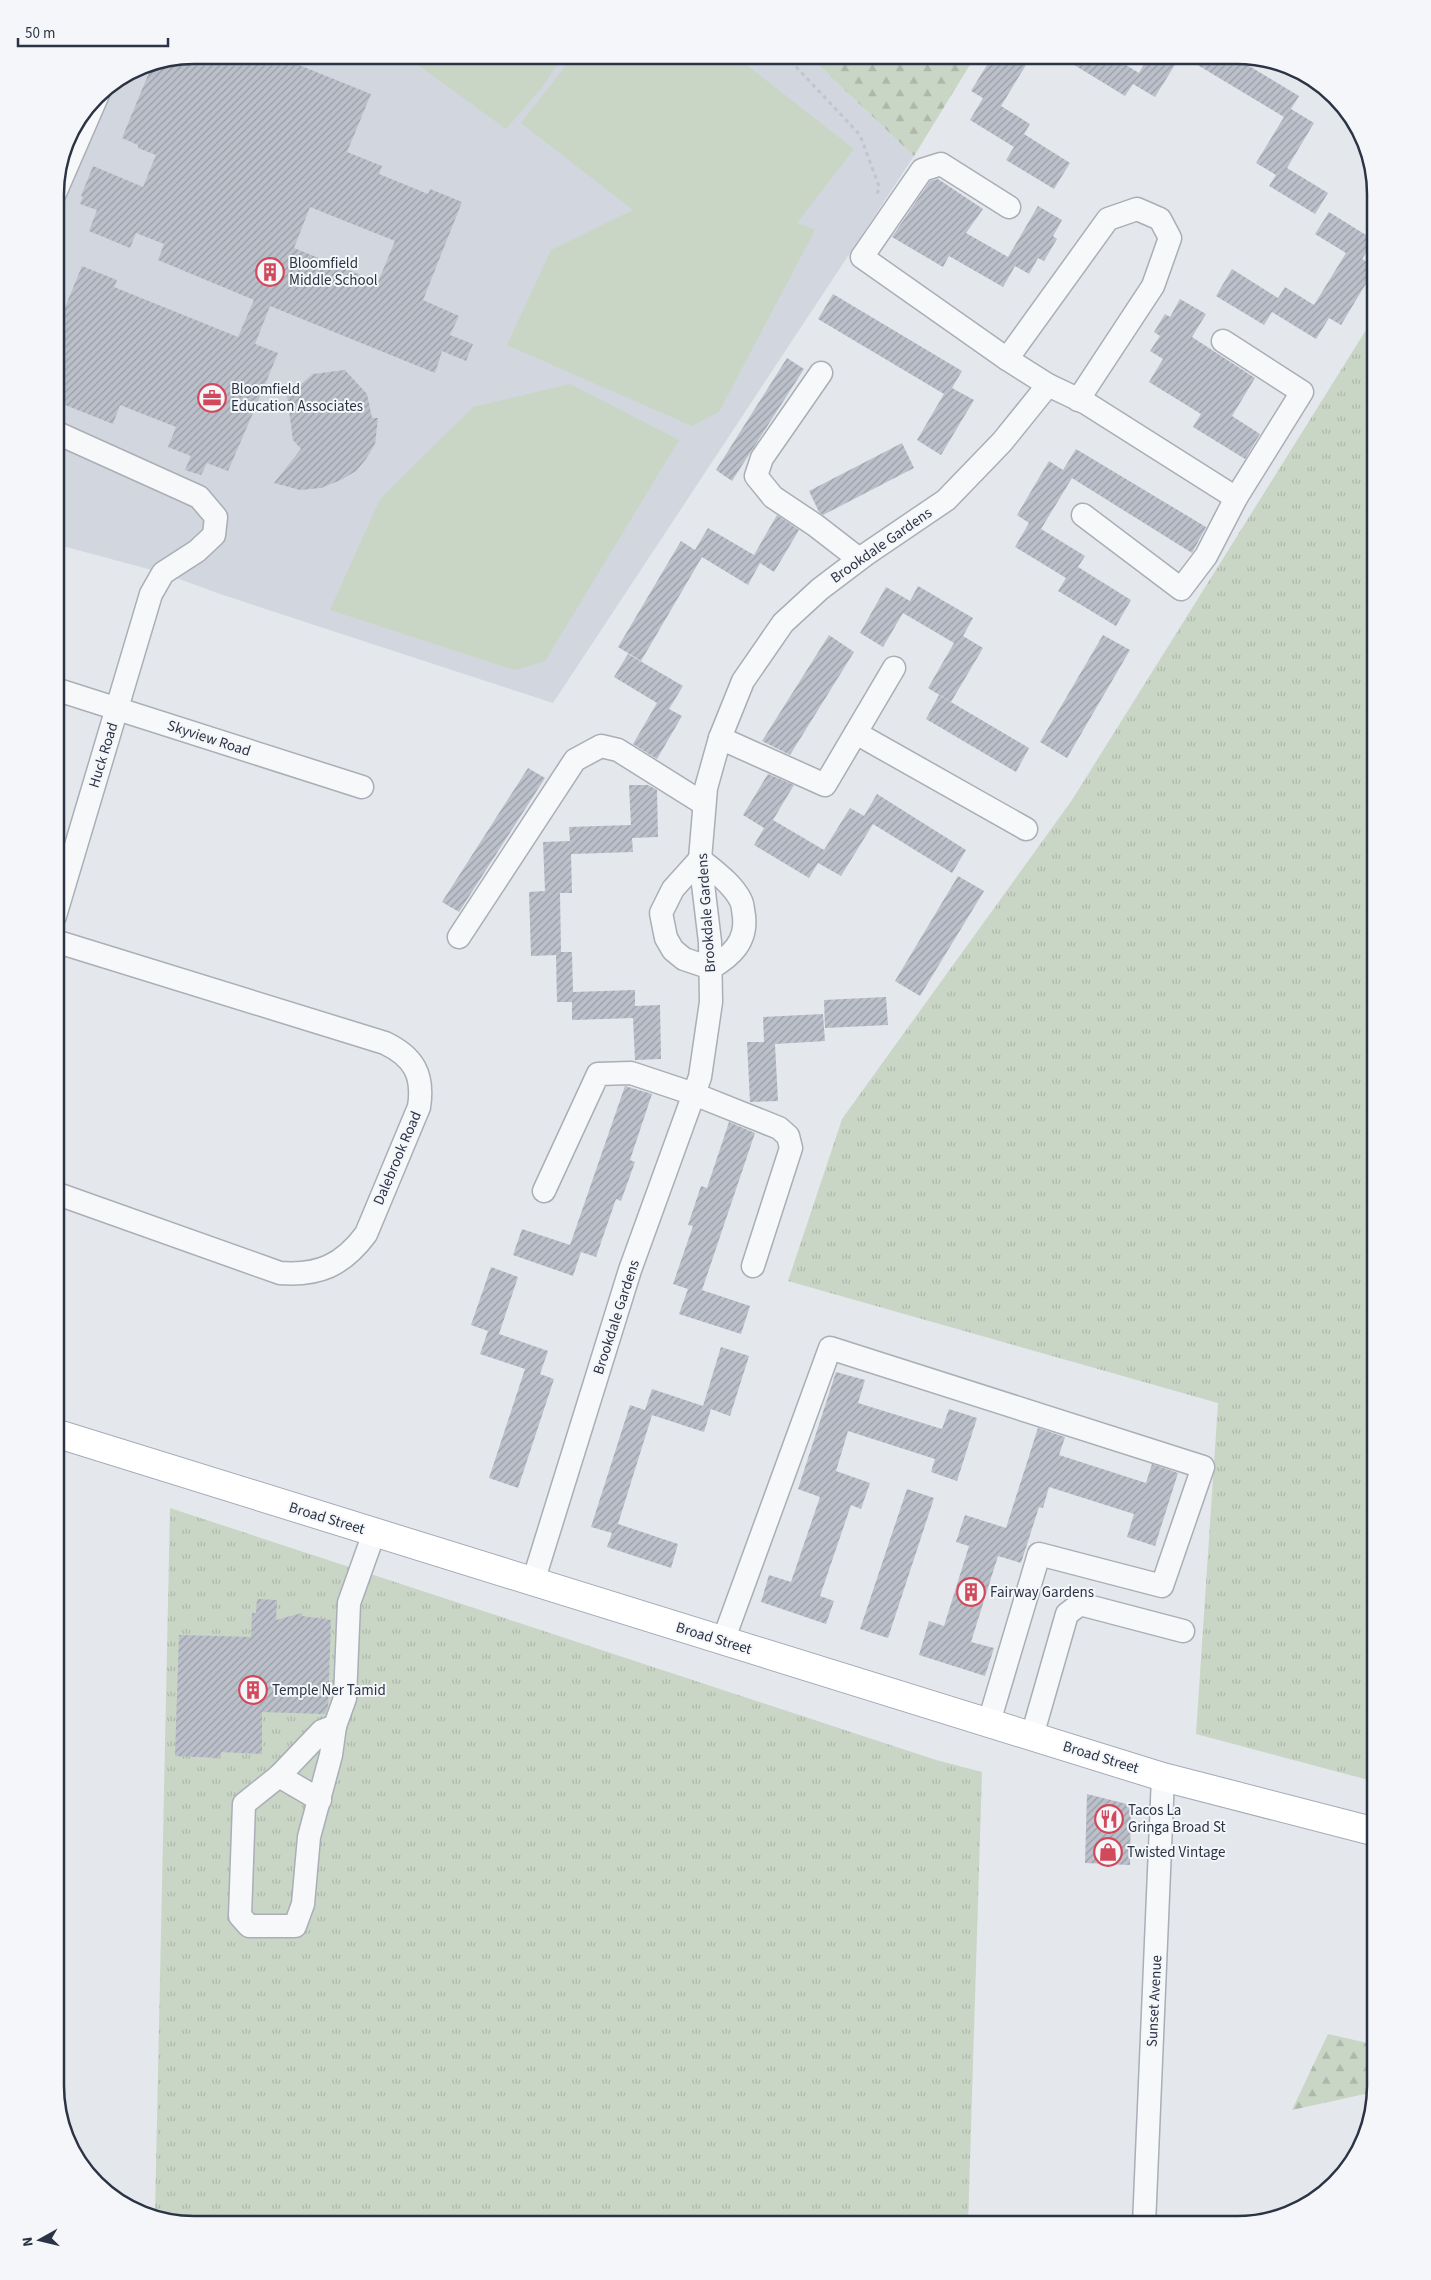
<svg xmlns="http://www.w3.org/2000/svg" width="1431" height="2280" viewBox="0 0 1431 2280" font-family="'Source Sans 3',sans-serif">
<defs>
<pattern id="grass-tufts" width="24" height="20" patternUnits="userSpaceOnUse" patternTransform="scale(1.25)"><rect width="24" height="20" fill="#c9d6c5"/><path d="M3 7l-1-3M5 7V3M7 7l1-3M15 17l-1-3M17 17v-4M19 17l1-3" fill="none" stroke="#adb8ab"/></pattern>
<pattern id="forest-firs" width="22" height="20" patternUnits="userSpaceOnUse" patternTransform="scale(1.25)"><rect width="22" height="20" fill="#c9d6c5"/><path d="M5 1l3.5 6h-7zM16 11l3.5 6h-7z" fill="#adb8ab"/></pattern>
<pattern id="building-hatch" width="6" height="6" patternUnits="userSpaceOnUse" patternTransform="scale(1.25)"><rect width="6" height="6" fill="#bbc0ca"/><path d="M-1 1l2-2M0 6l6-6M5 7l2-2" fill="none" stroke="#989da6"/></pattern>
</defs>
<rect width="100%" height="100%" fill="#e4e7ec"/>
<polygon fill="#d2d6de" points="194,55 808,55 914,156 553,703 220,594 163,573 55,544 55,185 96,96 141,65"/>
<g fill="url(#grass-tufts)">
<polygon points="1376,314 1376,1782 1196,1734 1218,1403 788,1281 842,1119 1072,800"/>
<polygon points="170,1508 936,1760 982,1772 968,2225 185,2225 155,2215"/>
</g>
<g fill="url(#forest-firs)">
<polygon points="808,55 976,55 914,156"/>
<polygon points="1274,65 1314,78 1339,107"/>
<polygon points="1328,2034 1376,2045 1374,2092 1292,2110"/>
</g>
<g fill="#c9d6c5">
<polygon points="404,55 563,55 544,85 506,129"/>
<polygon points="574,55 734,55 854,149 797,223 815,230 719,412 692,426 507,345 551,250 633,210 521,123"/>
<polygon points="570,384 679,440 545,661 515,670 330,610 380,499 473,407"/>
</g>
<g fill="url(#building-hatch)" fill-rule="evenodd">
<path d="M 194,55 L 274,55 L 371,94 L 347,152 L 382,166 L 379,174 L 428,194 L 430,189 L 462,202 L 423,300 L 459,316 L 450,335 L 473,344 L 466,361 L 442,351 L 435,373 L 270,306 L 255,344 L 278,353 L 262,392 L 228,471 L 207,463 L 201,475 L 185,470 L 191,456 L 168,447 L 176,427 L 120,405 L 113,424 L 55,401 L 55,332 L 82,266 L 117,280 L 114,287 L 238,337 L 254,300 L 158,260 L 164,244 L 136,233 L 130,248 L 89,231 L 97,210 L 80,204 L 83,197 L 81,196 L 93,166 L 143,187 L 156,155 L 138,148 L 138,145 L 122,138 L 153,63 ZM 310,207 L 395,241 L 378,282 L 294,248 Z"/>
<polygon points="993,55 1032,55 1001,106 1030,124 1024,134 1070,163 1054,189 1006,160 1014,147 970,120 983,98 971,91"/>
<polygon points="1058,55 1110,55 1139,73 1149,55 1231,55 1299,96 1291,109 1314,123 1287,168 1328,193 1315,214 1269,186 1276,175 1256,163 1284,117 1181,55 1155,97 1133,84 1125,96"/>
<polygon points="938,179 983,209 966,233 1008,257 1038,206 1062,220 1053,236 1057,239 1044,261 1038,258 1029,274 1015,266 1003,287 949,256 943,267 892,237 930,181"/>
<polygon points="1329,212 1374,240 1362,259 1376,267 1341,325 1329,318 1316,339 1272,312 1264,325 1216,296 1232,269 1278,298 1285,287 1314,305 1346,253 1315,234"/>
<polygon points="833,294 962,371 952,388 974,400 941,455 917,440 944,394 818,319"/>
<polygon points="1180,299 1206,314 1192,337 1255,378 1232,416 1260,434 1245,459 1193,427 1201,414 1149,382 1163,359 1150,351 1160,336 1154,332 1165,314 1170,317"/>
<polygon points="787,358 804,369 732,481 716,470"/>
<polygon points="345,370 367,394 372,418 378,418 375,444 366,459 356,471 341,480 321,488 300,490 274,483 301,449 293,440 287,396 313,374"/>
<polygon points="902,443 914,468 823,515 819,512 809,491"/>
<polygon points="1076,449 1206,527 1192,553 1072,478 1041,529 1085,556 1078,567 1131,600 1116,626 1058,591 1066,578 1015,547 1029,523 1017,515 1049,461 1063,470"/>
<polygon points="777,515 799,530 774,572 760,563 748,585 702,557 641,661 618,647 681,541 695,550 708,528 754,555"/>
<polygon points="918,586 973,618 963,636 983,648 951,702 928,688 954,643 903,613 883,647 860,633 886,587 910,601"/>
<polygon points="829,635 854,652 790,755 762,741"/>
<polygon points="1103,635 1130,650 1067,758 1040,742"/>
<polygon points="628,654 683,686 669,709 682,716 657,759 633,744 657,703 614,677"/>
<polygon points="939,695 1029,748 1016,772 926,719"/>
<polygon points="528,768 545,778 459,912 442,902"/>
<polygon points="768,774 794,785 773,820 824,850 850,808 864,816 877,794 966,850 952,873 873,824 841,876 818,863 809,878 754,845 764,828 743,815"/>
<polygon points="629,785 648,785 657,790 658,837 632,838 633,852 571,854 572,893 560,893 561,952 572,952 573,992 635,990 635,1006 660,1005 661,1059 635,1060 633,1018 572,1020 572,1002 557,1002 556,955 531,956 529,892 545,891 543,842 570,841 569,827 631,825"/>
<polygon points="958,876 984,891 920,996 895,981"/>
<polygon points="886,997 888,1025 825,1028 824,1000"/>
<polygon points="823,1014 825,1041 775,1044 778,1101 750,1102 747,1042 764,1042 763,1017"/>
<polygon points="625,1086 652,1094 630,1160 635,1162 621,1201 616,1199 596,1257 581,1252 573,1276 513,1255 522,1229 570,1245"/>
<polygon points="729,1122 755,1133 702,1290 750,1306 741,1334 679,1314 688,1289 673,1284 693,1226 688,1225 701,1186 707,1188"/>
<polygon points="491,1267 518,1277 499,1334 548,1351 540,1374 554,1379 518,1488 489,1478 525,1369 480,1354 488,1331 471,1325"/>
<polygon points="721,1347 749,1356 730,1416 711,1409 704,1432 652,1415 618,1524 678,1544 671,1568 607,1547 612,1533 591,1527 630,1405 645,1410 652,1389 703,1406"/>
<polygon points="836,1372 865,1380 858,1403 942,1429 949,1409 977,1418 957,1481 931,1472 935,1459 848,1431 836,1471 870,1483 861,1509 851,1505 820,1596 834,1601 826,1624 761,1602 769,1575 791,1582 820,1497 798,1489"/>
<polygon points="1038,1428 1065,1437 1059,1455 1146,1483 1152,1464 1178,1473 1155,1546 1127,1537 1134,1514 1049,1487 1043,1508 1039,1507 1021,1563 998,1556 971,1642 994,1648 985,1676 919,1655 929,1621 944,1626 969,1546 956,1542 965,1515 1006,1528"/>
<polygon points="907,1489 934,1498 888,1638 860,1629"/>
<polygon points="257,1599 277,1600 276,1620 302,1613 302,1616 331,1620 328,1707 325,1714 262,1712 262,1754 221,1752 221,1758 175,1756 179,1635 251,1637 252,1613 256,1613"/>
<polygon points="1087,1794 1131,1805 1130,1865 1085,1863"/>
</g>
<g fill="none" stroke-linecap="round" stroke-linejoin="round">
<defs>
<g id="minor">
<polyline points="55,193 98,94"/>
<polyline points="1009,207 941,164 922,170 862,257 1007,359 1048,385 1086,403 1236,498 1206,556 1181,589 1083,515"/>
<polyline points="1223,341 1302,392 1236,498"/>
<polyline points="1007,359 1108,219 1137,209 1160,219 1170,238 1153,286 1078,400"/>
<polyline points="821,373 762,458 756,476 773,497 815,525 859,559"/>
<polyline points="55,689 362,787"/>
<polyline points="856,733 1026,829"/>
<polyline points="720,738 825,785 894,668"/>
<path d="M 700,859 C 714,871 733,884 741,901 C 743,905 743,911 744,916 C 747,942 731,956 711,968 L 684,959 L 673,950 L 666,938 L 661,913 L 673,889 Z"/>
<polyline points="55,916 151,594 163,573 197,551 214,535 216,517 199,497 55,432"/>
<polyline points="459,937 575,760 601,746 618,750 704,804"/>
<polyline points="544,1191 598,1074 631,1073 694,1094 779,1128 788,1136 791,1148 753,1266"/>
<path d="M 55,1193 L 280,1273 C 319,1276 343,1265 366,1234 L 419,1107 C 424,1075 414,1057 385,1043 L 55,941"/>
<polyline points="533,1582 630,1270 700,1077 711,1002 710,942 700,859 706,788 720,738 743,681 783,623 820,589 865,555 946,500 1002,442 1048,385"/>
<polyline points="723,1641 830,1348 1203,1467 1162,1586 1039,1554 989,1722"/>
<polygon points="335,1726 331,1755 309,1837 303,1904 295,1926 249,1926 240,1916 244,1804 279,1776 322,1731"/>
<polyline points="335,1726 345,1698 349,1603 374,1533"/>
<polyline points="1032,1736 1067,1614 1080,1604 1183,1631"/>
<polyline points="279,1776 320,1800"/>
<polyline points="1144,2225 1163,1777"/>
</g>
<polyline id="major" points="55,1433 1163,1777 1376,1832"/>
</defs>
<use href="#minor" stroke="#a9aeb7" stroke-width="25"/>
<use href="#major" stroke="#a3abb8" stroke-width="30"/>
<polyline stroke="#c2c5cb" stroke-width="3" stroke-dasharray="4 4" stroke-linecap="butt" points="785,55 860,135 879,186 877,196"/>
<use href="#minor" stroke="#f7f8fa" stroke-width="22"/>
<use href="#major" stroke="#fff" stroke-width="28"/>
</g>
<defs>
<symbol id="building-ring" viewBox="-11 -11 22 22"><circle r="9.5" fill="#f4f6f9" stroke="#d1495b" stroke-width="1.5"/><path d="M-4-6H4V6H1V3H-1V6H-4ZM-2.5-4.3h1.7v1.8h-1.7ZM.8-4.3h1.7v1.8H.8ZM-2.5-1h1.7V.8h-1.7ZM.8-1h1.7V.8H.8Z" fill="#d1495b"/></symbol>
<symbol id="office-ring" viewBox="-11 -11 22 22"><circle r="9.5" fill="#f4f6f9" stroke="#d1495b" stroke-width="1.5"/><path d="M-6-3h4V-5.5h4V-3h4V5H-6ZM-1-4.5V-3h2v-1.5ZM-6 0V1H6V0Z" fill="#d1495b"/></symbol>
<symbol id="restaurant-ring" viewBox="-11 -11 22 22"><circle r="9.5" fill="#f4f6f9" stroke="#d1495b" stroke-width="1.5"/><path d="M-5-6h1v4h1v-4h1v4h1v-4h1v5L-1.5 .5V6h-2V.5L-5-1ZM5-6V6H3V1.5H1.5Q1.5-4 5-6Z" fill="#d1495b"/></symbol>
<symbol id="shop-ring" viewBox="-11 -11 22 22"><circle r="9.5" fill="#f4f6f9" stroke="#d1495b" stroke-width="1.5"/><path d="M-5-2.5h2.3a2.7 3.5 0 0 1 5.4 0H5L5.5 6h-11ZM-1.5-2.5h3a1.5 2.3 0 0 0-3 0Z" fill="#d1495b"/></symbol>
</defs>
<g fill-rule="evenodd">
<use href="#building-ring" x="254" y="256" width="32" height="32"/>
<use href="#office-ring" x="196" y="382" width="32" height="32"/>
<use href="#building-ring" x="955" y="1576" width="32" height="32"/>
<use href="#building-ring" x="237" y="1674" width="32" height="32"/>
<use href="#restaurant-ring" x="1093" y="1803" width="32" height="32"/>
<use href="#shop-ring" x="1092" y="1836" width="32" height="32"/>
</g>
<g text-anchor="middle" stroke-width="4" stroke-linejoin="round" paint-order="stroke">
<g font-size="15" fill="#2b3445" stroke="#f4f6f9" text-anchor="start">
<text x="289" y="268">Bloomfield<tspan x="289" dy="17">Middle School</tspan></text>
<text x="231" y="394">Bloomfield<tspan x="231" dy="17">Education Associates</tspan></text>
<text x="990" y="1597">Fairway Gardens</text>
<text x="272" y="1695">Temple Ner Tamid</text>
<text x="1128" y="1815">Tacos La<tspan x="1128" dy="17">Gringa Broad St</tspan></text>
<text x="1127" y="1857">Twisted Vintage</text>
</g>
<g font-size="15" fill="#2b3445" stroke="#f4f6f9">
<text transform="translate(881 545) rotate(-35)" y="5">Brookdale Gardens</text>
<text transform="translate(209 738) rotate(18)" y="5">Skyview Road</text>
<text transform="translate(103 755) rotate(-73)" y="5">Huck Road</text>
<text transform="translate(706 913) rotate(-94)" y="5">Brookdale Gardens</text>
<text transform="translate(397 1158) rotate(-67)" y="5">Dalebrook Road</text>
<text transform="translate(616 1317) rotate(-72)" y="5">Brookdale Gardens</text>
<text transform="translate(327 1518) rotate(17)" y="5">Broad Street</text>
<text transform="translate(714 1638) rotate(17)" y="5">Broad Street</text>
<text transform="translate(1101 1757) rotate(17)" y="5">Broad Street</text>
<text transform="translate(1154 2001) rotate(-87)" y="5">Sunset Avenue</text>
</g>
</g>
<path d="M0 0H1431V2280H0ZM194 64H1237A130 130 0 0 1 1367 194V2086A130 130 0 0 1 1237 2216H194A130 130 0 0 1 64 2086V194A130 130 0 0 1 194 64Z" fill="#f4f6f9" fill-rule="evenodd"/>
<path fill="none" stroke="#2b3445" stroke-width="2.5" d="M194 64H1237A130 130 0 0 1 1367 194V2086A130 130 0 0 1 1237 2216H194A130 130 0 0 1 64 2086V194A130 130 0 0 1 194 64Z"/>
<g transform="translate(40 2240) rotate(262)" stroke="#f4f6f9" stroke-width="4" paint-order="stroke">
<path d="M0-4L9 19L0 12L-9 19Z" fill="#2b3445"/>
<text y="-8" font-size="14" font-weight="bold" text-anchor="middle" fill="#2b3445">N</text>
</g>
<path d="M18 38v8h150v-8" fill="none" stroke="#2b3445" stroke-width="2.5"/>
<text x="25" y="38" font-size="15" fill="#2b3445" stroke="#f4f6f9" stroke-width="4" paint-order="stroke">50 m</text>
</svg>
